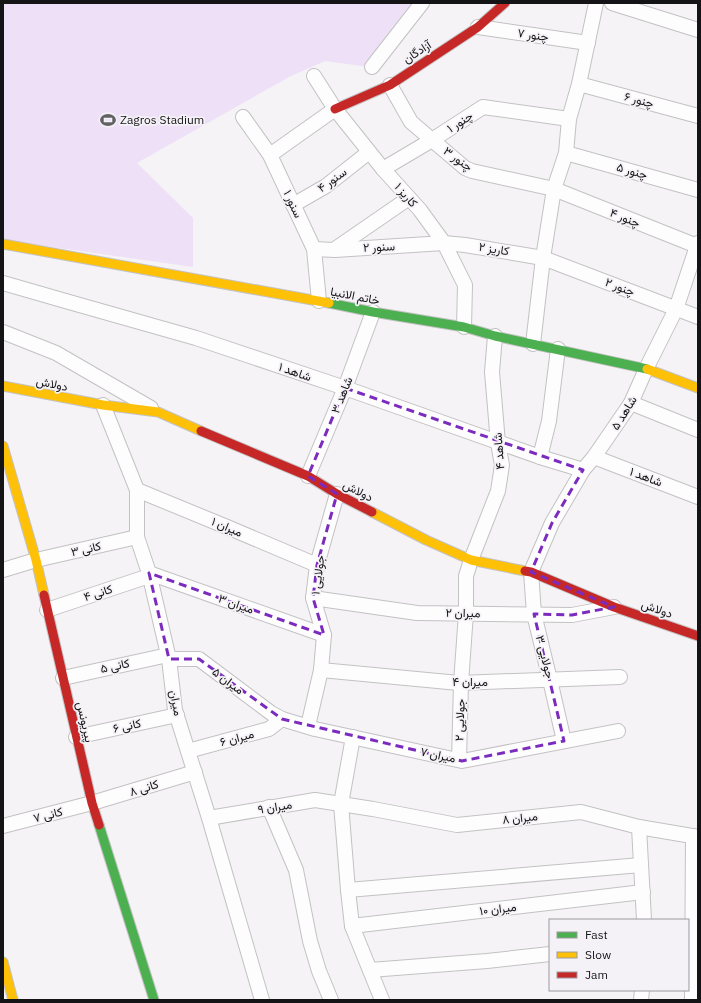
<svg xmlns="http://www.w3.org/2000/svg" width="701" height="1003" viewBox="0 0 701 1003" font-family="'IBM Plex Sans',Vazirmatn,sans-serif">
<rect width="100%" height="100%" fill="#f5f3f6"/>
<polygon fill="#eee0f7" points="3,3 414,3 369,67 325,61 289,77 137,163 193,218 193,267 3,240"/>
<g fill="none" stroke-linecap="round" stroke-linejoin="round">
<defs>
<g id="street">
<polyline points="612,3 698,30"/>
<polyline points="478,27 588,43"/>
<polyline points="372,67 422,3"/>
<polyline points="314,76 335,109 383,169 420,210 444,243 465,285 464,327"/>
<polyline points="579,84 698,116"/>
<polyline points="390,85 411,122 465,168 472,171 554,189 697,246"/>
<polyline points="243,117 270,155 314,249 319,301"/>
<polyline points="566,153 698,190"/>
<polyline points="270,155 335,109"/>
<polyline points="383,169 432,140 483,107 569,119"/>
<polyline points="293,205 326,186 369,152"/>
<polyline points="314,249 335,250 444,243 465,245 543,258 698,317"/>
<polyline points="335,249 409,198"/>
<polyline points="3,283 69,302 196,338 345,388 540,457 583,470"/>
<polyline points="3,332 56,353 151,408"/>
<polyline points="533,344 543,258 554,189 566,153 569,119 579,84 596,3"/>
<polyline points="631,403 698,430"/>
<polyline points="103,405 137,490 137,537 149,573 169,659 175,710 209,818 262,1000"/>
<polyline points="540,457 549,421 558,349"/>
<polyline points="594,457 698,497"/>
<polyline points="308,476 345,388 373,312"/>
<polyline points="137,490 227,527 317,565"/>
<polyline points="3,570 36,560 137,537"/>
<polyline points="149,573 324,635"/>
<polyline points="313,598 417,613 572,615 614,607"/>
<polyline points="47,610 149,576"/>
<polyline points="169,659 199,659 271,713 282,719 315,729 462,761 618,731"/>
<polyline points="321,670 459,683 620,677"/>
<polyline points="63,678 168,655"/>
<polyline points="308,726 321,670 324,635 313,598 317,565 337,494"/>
<polyline points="76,737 177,715"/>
<polyline points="353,737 341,804 348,890 352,926 382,1000"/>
<polyline points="564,741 550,680 534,614 531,572 552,523 583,470 594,457 631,403 646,369 676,309 698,243"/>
<polyline points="188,751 269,729 282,719"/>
<polyline points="459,760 461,683 466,613 466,576 471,560 498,491 502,465 498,443 492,372 495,336"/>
<polyline points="269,807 296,870 310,941 319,971 331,1000"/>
<polyline points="209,818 315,800 373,809 457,825 581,812 639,827 698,837"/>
<polyline points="3,826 92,803 195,772"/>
<polyline points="639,827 644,920"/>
<polyline points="348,890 641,865"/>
<polyline points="352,926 643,892"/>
<polyline points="370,970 487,961 550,954"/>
<polyline points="641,1000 642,990"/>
<polyline points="692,1000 693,836"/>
</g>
<g id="fast">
<polyline points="329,303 373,312 464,327 495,336 647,369"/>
<polyline points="99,825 154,1000"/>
</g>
<g id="slow">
<polyline points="3,244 329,303"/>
<polyline points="647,369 698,388"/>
<polyline points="3,386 103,405 158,412 201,431"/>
<polyline points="3,446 36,560 44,595"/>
<polyline points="372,512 426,540 471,560 525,571"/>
<polyline points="3,962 13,1000"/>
</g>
<g id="jam">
<polyline points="335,109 390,85 478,27 505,3"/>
<polyline points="201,431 308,476 337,494 372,512"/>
<polyline points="525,571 531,572 614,607 698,636"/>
<polyline points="44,595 92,803 99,825"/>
</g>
</defs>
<use href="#street" stroke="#c3c2c3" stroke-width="16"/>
<use href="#fast" stroke="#c3c2c3" stroke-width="11"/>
<use href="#slow" stroke="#c3c2c3" stroke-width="11"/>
<use href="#jam" stroke="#c3c2c3" stroke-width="11"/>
<use href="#street" stroke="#fefdfe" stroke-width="14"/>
<use href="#fast" stroke="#4caf50" stroke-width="9"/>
<use href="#slow" stroke="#ffc107" stroke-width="9"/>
<use href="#jam" stroke="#c62828" stroke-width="9"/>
</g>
<path fill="none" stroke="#7b2cbf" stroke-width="3" stroke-dasharray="8 5" stroke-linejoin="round" d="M 345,388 L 583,470 L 552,523 L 531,572 L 614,607 L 572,615 L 534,614 L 564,741 L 462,761 L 282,719 L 199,659 L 169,659 L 149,573 L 324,635 L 313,598 L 317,565 L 337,494 L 308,476 Z"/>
<defs>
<symbol id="stadium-bare" viewBox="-9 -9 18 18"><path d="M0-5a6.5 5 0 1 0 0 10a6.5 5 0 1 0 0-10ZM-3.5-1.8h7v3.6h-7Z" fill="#636164" stroke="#f5f2f7" stroke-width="2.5" paint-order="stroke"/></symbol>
</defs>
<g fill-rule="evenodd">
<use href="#stadium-bare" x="97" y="109" width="22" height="22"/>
</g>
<g text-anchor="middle" stroke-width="3.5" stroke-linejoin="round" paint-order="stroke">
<g font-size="12" fill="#141315" stroke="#f5f2f7">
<text transform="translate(533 35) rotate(8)" y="4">چنور ۷</text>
<text transform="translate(417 52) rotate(-33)" y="4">آزادگان</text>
<text transform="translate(639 100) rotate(15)" y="4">چنور ۶</text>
<text transform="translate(460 122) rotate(-33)" y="4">چنور ۱</text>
<text transform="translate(458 159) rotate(36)" y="4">چنور ۳</text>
<text transform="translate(632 171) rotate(16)" y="4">چنور ۵</text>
<text transform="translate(332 180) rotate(-36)" y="4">سنور ۴</text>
<text transform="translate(406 195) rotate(49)" y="4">کاریز ۱</text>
<text transform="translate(293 204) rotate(65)" y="4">سنور ۱</text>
<text transform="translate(625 218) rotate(22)" y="4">چنور ۴</text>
<text transform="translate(379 247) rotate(-3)" y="4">سنور ۲</text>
<text transform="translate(494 249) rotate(9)" y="4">کاریز ۲</text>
<text transform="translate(620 287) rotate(21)" y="4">چنور ۲</text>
<text transform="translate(355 296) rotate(11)" y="4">خاتم الانبیا</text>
<text transform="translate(295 372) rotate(19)" y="4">شاهد ۱</text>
<text transform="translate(52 384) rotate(11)" y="4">دولاش</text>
<text transform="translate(342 395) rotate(-68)" y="4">شاهد ۳</text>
<text transform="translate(624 413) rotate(-58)" y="4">شاهد ۵</text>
<text transform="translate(499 451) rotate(-94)" y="4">شاهد ۴</text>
<text transform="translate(646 477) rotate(21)" y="4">شاهد ۱</text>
<text transform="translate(358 491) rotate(27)" y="4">دولاش</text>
<text transform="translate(227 527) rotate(23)" y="4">میران ۱</text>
<text transform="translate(86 549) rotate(-13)" y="4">کانی ۳</text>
<text transform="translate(318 575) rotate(-82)" y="4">جولایی ۱</text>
<text transform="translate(98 593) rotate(-18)" y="4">کانی ۴</text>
<text transform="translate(236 604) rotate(19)" y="4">میران ۳</text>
<text transform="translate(657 609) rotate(19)" y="4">دولاش</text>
<text transform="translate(463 613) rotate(1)" y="4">میران ۲</text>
<text transform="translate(545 657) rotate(76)" y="4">جولایی ۳</text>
<text transform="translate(115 666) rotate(-12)" y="4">کانی ۵</text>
<text transform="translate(228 681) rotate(37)" y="4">میران ۵</text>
<text x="470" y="686">میران ۴</text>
<text transform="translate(176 703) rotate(79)" y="4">میران</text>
<text transform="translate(460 720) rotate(-88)" y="4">جولایی ۲</text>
<text transform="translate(85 722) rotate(77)" y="4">پیریونس</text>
<text transform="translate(127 726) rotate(-12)" y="4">کانی ۶</text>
<text transform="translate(237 738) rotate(-15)" y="4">میران ۶</text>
<text transform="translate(438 755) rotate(12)" y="4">میران ۷</text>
<text transform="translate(144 788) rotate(-17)" y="4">کانی ۸</text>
<text transform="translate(275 807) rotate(-9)" y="4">میران ۹</text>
<text transform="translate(48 815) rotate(-14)" y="4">کانی ۷</text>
<text transform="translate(520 818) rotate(-6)" y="4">میران ۸</text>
<text transform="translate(498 909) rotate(-7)" y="4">میران ۱۰</text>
</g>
<g font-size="12" fill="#141315" stroke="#f5f2f7" text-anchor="start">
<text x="120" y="124">Zagros Stadium</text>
</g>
</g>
<rect width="701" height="1003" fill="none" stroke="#141315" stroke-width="8"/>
<rect x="549" y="919" width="140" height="72" fill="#f5f2f7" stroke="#9b999d"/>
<rect x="557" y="932" width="20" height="6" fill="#4caf50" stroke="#9b999d"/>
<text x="585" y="939" font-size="12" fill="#141315">Fast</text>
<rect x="557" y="952" width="20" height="6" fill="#ffc107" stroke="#9b999d"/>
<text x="585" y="959" font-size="12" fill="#141315">Slow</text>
<rect x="557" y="972" width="20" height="6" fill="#c62828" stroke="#9b999d"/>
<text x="585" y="979" font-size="12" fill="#141315">Jam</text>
</svg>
